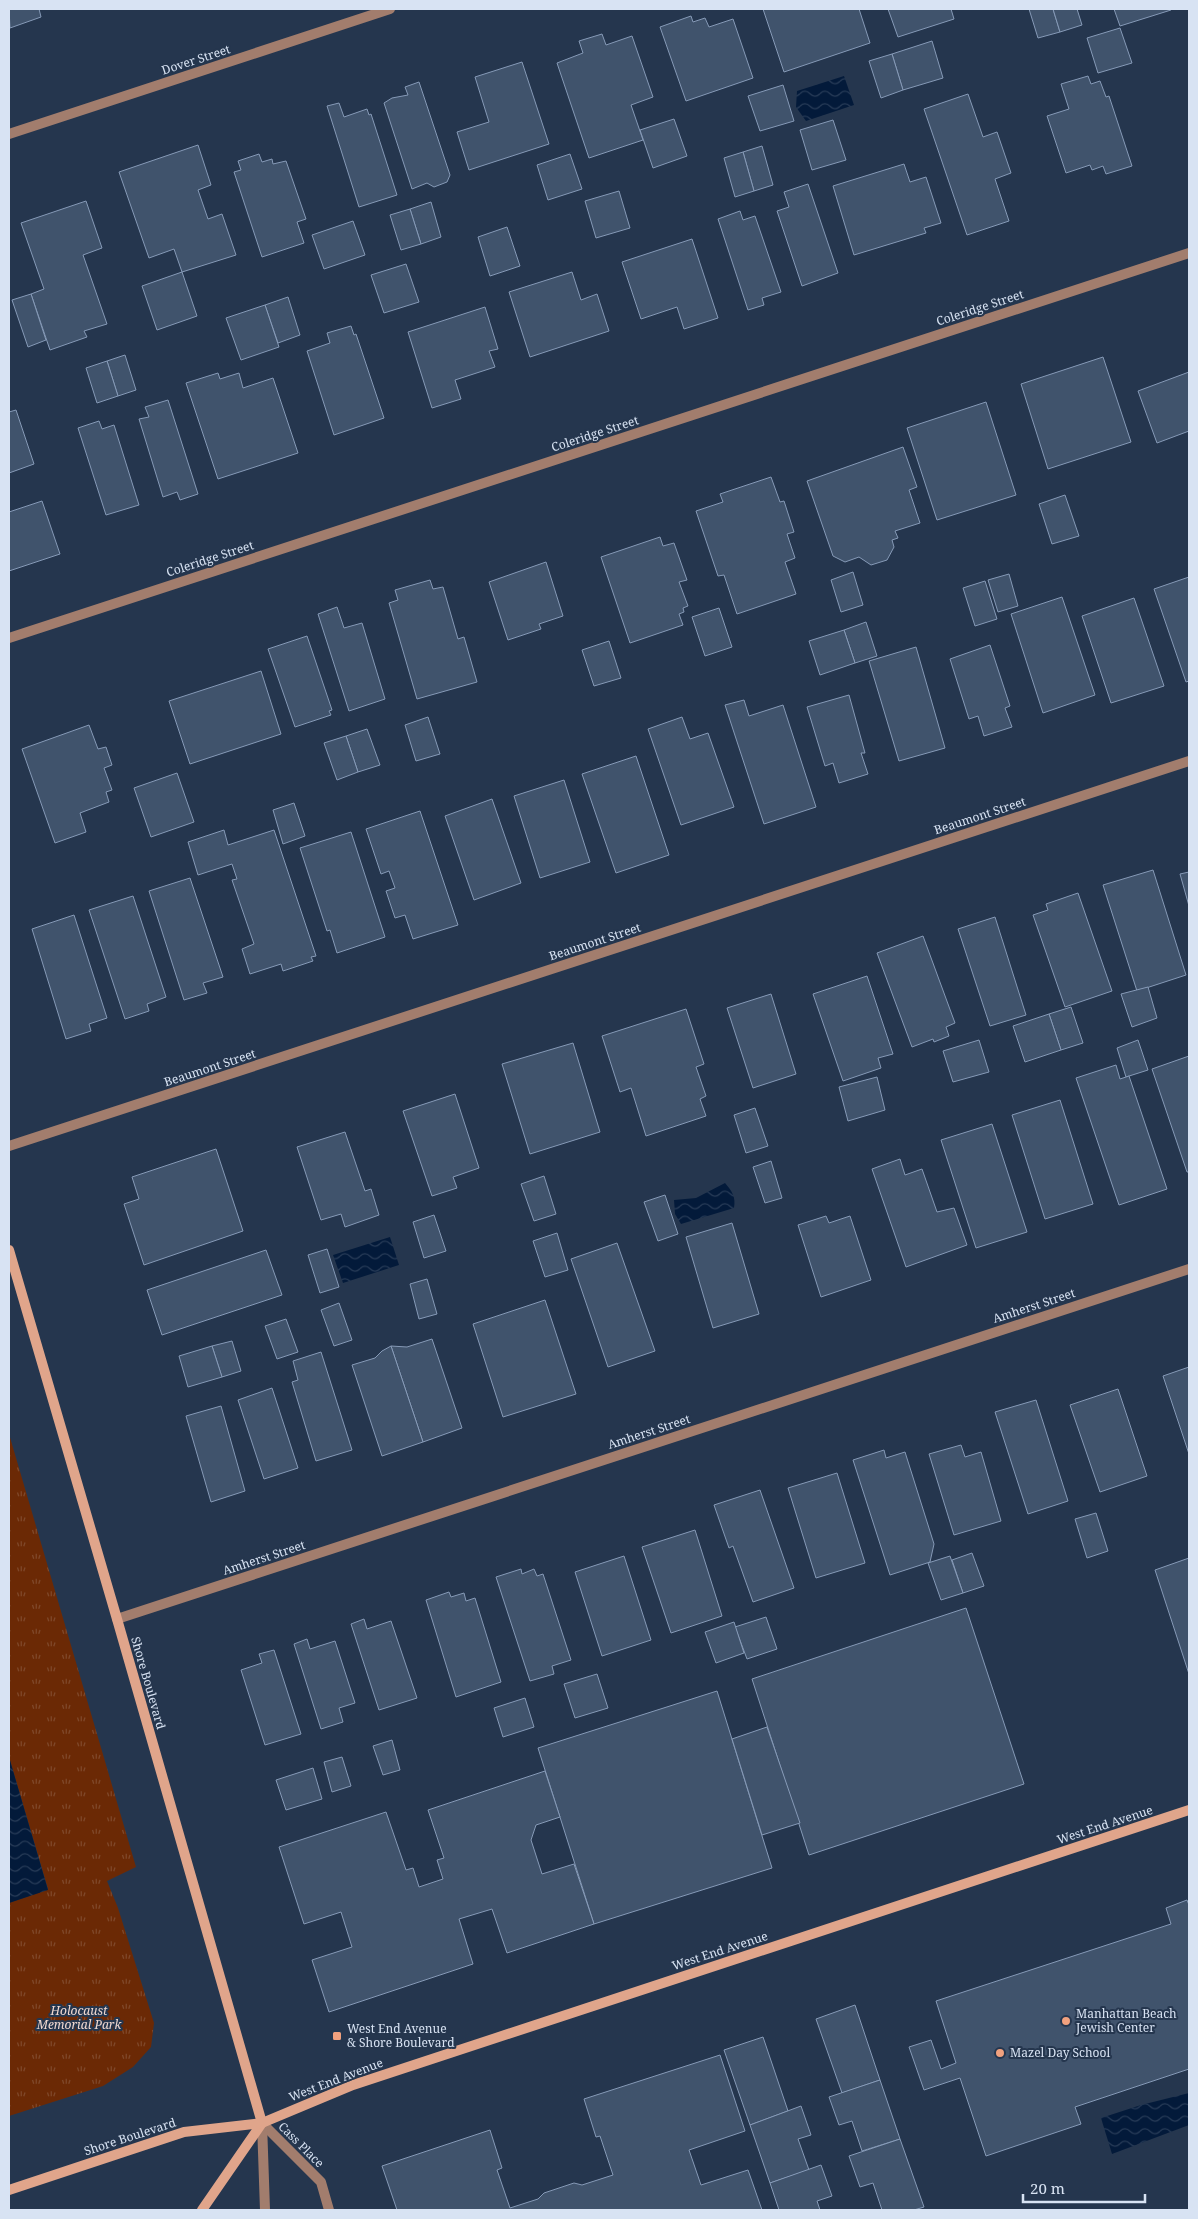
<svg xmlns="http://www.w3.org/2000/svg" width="1198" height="2219" viewBox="0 0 1198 2219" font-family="'Noto Serif',serif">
<defs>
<pattern id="park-tufts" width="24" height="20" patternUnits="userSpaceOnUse" patternTransform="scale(1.25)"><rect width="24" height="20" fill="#6b2905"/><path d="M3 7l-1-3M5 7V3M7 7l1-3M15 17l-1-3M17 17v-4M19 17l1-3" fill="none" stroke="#7f482a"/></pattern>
<pattern id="water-waves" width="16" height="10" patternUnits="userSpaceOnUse" patternTransform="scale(1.25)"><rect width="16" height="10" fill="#031a3a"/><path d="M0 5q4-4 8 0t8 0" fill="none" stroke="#273b57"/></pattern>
</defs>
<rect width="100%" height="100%" fill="#25364e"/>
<polygon fill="url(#park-tufts)" points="9,1434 136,1867 107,1881 118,1908 154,2023 151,2047 133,2067 103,2086 9,2116 9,1903 48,1889 9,1757"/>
<g fill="url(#water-waves)">
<polygon points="844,76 854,105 806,121 796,107 797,91"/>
<path d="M 725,1183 C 732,1191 736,1197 734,1208 L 681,1224 L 675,1214 L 674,1200 L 696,1198 Z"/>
<polygon points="390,1237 399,1265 343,1283 333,1255"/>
<polygon points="9,1757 48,1890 9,1903"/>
<polygon points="1189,2093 1189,2125 1112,2154 1101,2118 1141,2105"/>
</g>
<g fill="#40536c" stroke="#869ab7">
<polygon points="9,9 39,9 41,17 10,28"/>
<polygon points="763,9 859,9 870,43 784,72"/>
<polygon points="888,9 951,9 954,19 898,37"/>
<polygon points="1029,9 1053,9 1060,32 1038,38"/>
<polygon points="1053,9 1077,9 1082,25 1060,32"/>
<polygon points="1114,9 1170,9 1171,10 1120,26"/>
<polygon points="691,16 693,22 705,18 709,27 733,19 753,78 686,101 660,27"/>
<polygon points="1120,28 1132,63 1098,73 1087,38"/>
<polygon points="602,34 606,45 632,36 653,97 631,105 643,140 589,158 557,63 583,53 579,41"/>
<polygon points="932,41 943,78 903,90 892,54"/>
<polygon points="892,54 903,90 881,98 869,61"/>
<polygon points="522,62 549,144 469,170 457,132 489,122 475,77"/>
<polygon points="1088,76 1091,84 1100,81 1106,97 1109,96 1132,166 1106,174 1103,166 1092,170 1090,165 1066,173 1047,116 1069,109 1061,84"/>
<polygon points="419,82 450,175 447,182 434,187 427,183 412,189 384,103 392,98 408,95 405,87"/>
<polygon points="783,85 794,121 760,131 748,96"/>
<polygon points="968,94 983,137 997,132 1011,173 995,179 1009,221 967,235 924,109"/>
<polygon points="339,103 344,117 367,109 369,115 371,114 397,195 359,207 327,106"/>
<polygon points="674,119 687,156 653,168 640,130"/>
<polygon points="833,120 846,160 812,170 800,130"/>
<polygon points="198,145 211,185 198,190 208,219 222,214 236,255 182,272 174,249 149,258 119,172"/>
<polygon points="762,146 773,185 754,191 743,152"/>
<polygon points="743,152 754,191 735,197 724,158"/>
<polygon points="259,154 262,162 272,159 273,164 286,161 306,219 297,222 304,243 262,257 234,172 241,170 238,161"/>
<polygon points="570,154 582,189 548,200 537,165"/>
<polygon points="904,164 910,182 926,177 941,223 924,228 926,233 854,255 833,186"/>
<polygon points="808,184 838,273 802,286 777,211 789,207 784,192"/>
<polygon points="619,191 630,228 596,238 585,201"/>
<polygon points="86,201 102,248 83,255 107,324 84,331 87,337 50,350 31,294 44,289 21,223"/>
<polygon points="431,202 441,237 421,244 410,209"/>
<polygon points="410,209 421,244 401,250 390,215"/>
<polygon points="740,211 743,220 755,216 781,292 762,298 764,305 748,310 718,219"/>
<polygon points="353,221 365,255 324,269 312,235"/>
<polygon points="507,227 520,266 490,276 478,237"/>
<polygon points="692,239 718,318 684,329 677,307 641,319 622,262"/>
<polygon points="406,264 419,302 384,313 371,275"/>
<polygon points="182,272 197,316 157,330 142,286"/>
<polygon points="572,272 581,300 597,294 609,331 530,357 509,292"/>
<polygon points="31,294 46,340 28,347 12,300"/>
<polygon points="288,297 300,335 278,343 265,305"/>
<polygon points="265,305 279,347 241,360 226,318"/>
<polygon points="485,307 498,349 489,351 495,367 455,380 461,399 432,408 408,332"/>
<polygon points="351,326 354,335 356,334 384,418 334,435 307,351 330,343 327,333"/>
<polygon points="125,355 136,390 118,396 107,361"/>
<polygon points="1103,357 1131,442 1048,469 1021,384"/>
<polygon points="107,361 118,396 97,403 86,368"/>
<polygon points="1189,372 1189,431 1157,443 1138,391"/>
<polygon points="218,373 220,379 239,373 243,388 273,378 298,453 218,479 186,383"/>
<polygon points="168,400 198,494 180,500 177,492 163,497 139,419 149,417 145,407"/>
<polygon points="986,402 1016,495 937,520 907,428"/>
<polygon points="16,410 34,464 9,473 9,412"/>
<polygon points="99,421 102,429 114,425 139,505 106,515 78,428"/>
<polygon points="903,447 917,487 909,490 920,523 895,531 898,538 892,540 894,547 887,560 871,565 859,557 845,562 833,556 807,481"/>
<polygon points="771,477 780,502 784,501 794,532 787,534 795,558 785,562 796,594 737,614 724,575 718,576 696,511 723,502 720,494"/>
<polygon points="1065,495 1079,536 1052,544 1039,504"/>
<polygon points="42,501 60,554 9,571 9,512"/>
<polygon points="660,537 663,546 674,543 687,580 679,582 688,606 683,608 684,612 679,614 683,625 630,643 601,557"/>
<polygon points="546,562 563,616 539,624 541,629 508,640 489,582"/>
<polygon points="853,572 863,605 841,612 831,580"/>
<polygon points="1009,574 1018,606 998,612 988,580"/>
<polygon points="1189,577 1189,681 1186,682 1154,589"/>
<polygon points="430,580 433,589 443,587 458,639 464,637 477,682 417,699 389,603 398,600 395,590"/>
<polygon points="985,581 997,619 975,626 963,588"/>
<polygon points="1062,597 1095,695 1043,713 1011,614"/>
<polygon points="1134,598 1164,686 1111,703 1082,616"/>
<polygon points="337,607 344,628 362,623 385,699 349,711 318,614"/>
<polygon points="719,608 732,647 705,656 692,617"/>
<polygon points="866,622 877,656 855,663 844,630"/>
<polygon points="844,630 855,663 820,675 809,641"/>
<polygon points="307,636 332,710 329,711 331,715 295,727 268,649"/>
<polygon points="609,641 621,678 594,686 582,650"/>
<polygon points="990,645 1010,706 1005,708 1012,727 984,736 978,716 969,719 950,659"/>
<polygon points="916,647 945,748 899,761 869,661"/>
<polygon points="261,671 281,734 190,764 169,701"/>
<polygon points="849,695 865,753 861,753 868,774 839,783 833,763 825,766 807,707"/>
<polygon points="744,700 749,716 783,705 816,807 764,824 725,705"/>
<polygon points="428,717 440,754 416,761 405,725"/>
<polygon points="682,717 690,739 708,733 734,807 681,825 648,729"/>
<polygon points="89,725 98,749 106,747 112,765 104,768 112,790 106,792 109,802 80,813 86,832 55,843 22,749"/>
<polygon points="367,729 380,765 358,772 346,736"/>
<polygon points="346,736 358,772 337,780 324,743"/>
<polygon points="636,756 669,855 616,873 582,774"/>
<polygon points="177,773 194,822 151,837 134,788"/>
<polygon points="564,780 590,862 540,878 514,796"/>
<polygon points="492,799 521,883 474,900 445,816"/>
<polygon points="294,803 305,836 283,844 273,810"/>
<polygon points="420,811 458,925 413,939 405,915 395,918 386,891 395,888 389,871 381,874 366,829"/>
<polygon points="224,830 228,845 274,830 316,956 311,957 313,961 283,971 281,964 250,974 242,949 254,944 232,880 237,879 232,864 198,875 188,842"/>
<polygon points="351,832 385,937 337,953 330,930 327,931 300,848"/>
<polygon points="1153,870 1186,975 1137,991 1103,885"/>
<polygon points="1189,872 1189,906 1180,874"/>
<polygon points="190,878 223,977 203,983 207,993 184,1000 149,891"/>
<polygon points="1078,893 1112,991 1065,1007 1033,915 1048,910 1046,904"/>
<polygon points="133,896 166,997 147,1004 149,1011 125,1019 89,910"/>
<polygon points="74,915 107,1018 89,1024 91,1031 66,1039 32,929"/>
<polygon points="995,917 1026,1015 990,1026 958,929"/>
<polygon points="923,936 955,1023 946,1027 949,1036 934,1042 933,1039 912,1047 877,953"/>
<polygon points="867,976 893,1054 878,1058 881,1068 843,1081 813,994"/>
<polygon points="1148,987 1157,1018 1132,1027 1121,994"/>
<polygon points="771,994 796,1074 753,1088 727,1008"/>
<polygon points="1071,1007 1083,1043 1061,1050 1049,1014"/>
<polygon points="686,1009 704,1064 696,1067 706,1096 700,1099 706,1116 646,1136 631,1088 620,1092 602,1036"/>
<polygon points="1049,1014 1061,1050 1025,1062 1013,1026"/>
<polygon points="979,1040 989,1072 953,1082 943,1051"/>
<polygon points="1138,1040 1148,1070 1126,1077 1117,1048"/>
<polygon points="573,1043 600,1132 530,1154 502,1064"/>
<polygon points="1189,1056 1189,1172 1187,1172 1152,1069"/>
<polygon points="1116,1065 1120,1079 1129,1076 1167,1189 1119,1205 1076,1078"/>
<polygon points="877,1077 885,1110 848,1121 839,1087"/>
<polygon points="455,1094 479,1168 453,1177 457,1188 432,1196 403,1111"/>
<polygon points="1060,1100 1093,1204 1045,1219 1012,1115"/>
<polygon points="755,1108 768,1146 746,1153 734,1115"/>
<polygon points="992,1124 1027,1232 976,1248 941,1140"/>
<polygon points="345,1132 365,1191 371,1189 379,1215 345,1227 341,1214 321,1220 297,1147"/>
<polygon points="216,1149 243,1231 144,1265 124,1204 139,1199 132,1177"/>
<polygon points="900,1159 905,1175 922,1169 937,1212 954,1208 967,1245 906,1267 872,1169"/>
<polygon points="771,1161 782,1198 765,1203 753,1167"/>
<polygon points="544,1176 556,1214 534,1221 521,1184"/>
<polygon points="665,1195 678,1234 658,1241 644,1202"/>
<polygon points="434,1215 446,1251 424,1258 413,1222"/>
<polygon points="826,1216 829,1223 850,1216 871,1280 821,1297 798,1225"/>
<polygon points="732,1223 759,1314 713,1328 686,1237"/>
<polygon points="557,1233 568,1270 545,1277 533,1241"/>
<polygon points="617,1243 655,1351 608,1367 571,1259"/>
<polygon points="327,1249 339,1287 320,1293 308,1255"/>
<polygon points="266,1250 282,1295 162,1335 147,1290"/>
<polygon points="427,1279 437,1314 419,1319 410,1284"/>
<polygon points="545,1300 576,1394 503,1417 473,1324"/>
<polygon points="339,1303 352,1340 334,1346 321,1310"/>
<polygon points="286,1319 298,1352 277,1359 265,1326"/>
<polygon points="432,1339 462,1428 423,1442 391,1346 407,1347"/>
<polygon points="232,1341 241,1371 222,1377 212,1346"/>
<polygon points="212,1346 222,1377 188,1387 179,1356"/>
<polygon points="391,1346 423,1442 382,1456 352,1365 375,1358 382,1351"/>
<polygon points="321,1352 352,1450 316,1461 292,1382 298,1380 293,1361"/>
<polygon points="1189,1367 1189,1454 1163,1376"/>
<polygon points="272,1388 298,1468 264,1479 238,1400"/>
<polygon points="1118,1389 1147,1476 1100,1492 1070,1405"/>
<polygon points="1036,1400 1068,1501 1028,1514 995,1412"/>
<polygon points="221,1406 245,1491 211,1502 186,1416"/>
<polygon points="961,1445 965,1457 981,1452 1001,1521 954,1535 929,1454"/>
<polygon points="884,1450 886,1458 905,1452 934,1544 930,1562 890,1575 853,1460"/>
<polygon points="837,1473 865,1563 816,1578 788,1488"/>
<polygon points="760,1490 794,1588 753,1602 733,1546 729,1548 714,1505"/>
<polygon points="1096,1513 1108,1551 1087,1558 1075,1519"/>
<polygon points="695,1530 722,1616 671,1633 642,1547"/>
<polygon points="972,1553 984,1586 963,1593 952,1560"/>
<polygon points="624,1556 651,1640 602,1656 575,1572"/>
<polygon points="950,1556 963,1593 941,1600 928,1563"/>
<polygon points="1189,1558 1189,1674 1155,1570"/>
<polygon points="521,1569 522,1574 534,1569 537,1576 543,1574 571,1660 552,1666 554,1674 530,1681 496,1577"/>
<polygon points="449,1592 451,1597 464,1593 466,1601 475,1598 501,1682 456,1697 426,1600"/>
<polygon points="966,1608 1024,1784 809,1855 752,1679"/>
<polygon points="766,1617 777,1649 747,1659 735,1627"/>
<polygon points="364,1619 367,1629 391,1621 417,1698 379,1710 351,1624"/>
<polygon points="734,1622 744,1653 716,1663 705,1632"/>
<polygon points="307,1639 310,1649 335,1641 355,1703 339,1708 343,1722 321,1729 294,1644"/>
<polygon points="274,1650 301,1734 265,1745 241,1670 262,1663 259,1654"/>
<polygon points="597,1674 608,1708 575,1718 564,1684"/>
<polygon points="717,1691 772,1868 594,1924 538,1748"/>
<polygon points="525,1698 534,1727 503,1737 494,1708"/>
<polygon points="767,1727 800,1823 762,1835 732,1739"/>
<polygon points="392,1740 400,1770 383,1775 373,1746"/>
<polygon points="342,1757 351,1786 332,1792 324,1762"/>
<polygon points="313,1768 322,1799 286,1810 276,1780"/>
<polygon points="545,1771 560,1817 536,1825 531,1840 542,1874 574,1864 594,1924 507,1953 492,1909 459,1919 473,1964 329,2012 312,1960 352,1947 341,1912 304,1924 279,1847 386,1812 406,1870 413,1868 419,1887 443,1879 437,1860 444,1858 428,1810"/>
<polygon points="1187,1900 1189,1905 1189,2069 1075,2107 1081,2124 986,2156 960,2078 924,2090 909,2047 931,2040 941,2069 956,2063 936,2001 1171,1924 1166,1908"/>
<polygon points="855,2005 880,2080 842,2093 816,2019"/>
<polygon points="763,2037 788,2111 750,2125 724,2050"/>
<polygon points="720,2055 745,2131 689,2150 701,2185 748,2170 762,2210 397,2210 382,2166 490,2130 502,2168 497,2170 510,2208 538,2199 544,2193 574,2183 582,2185 613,2175 600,2136 596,2137 584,2099"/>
<polygon points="880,2080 900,2139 862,2151 852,2121 839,2125 829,2097"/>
<polygon points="801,2106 811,2135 798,2139 809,2170 770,2183 750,2125"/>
<polygon points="900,2139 924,2207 914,2210 882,2210 873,2183 860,2187 849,2156"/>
<polygon points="821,2165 832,2196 817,2201 820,2210 779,2210 770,2183"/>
</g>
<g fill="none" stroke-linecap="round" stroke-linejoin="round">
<g stroke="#a27d6d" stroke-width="10">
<polyline points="9,134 390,9"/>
<polyline points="9,638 1189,253"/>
<polyline points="9,1146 1189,761"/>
<polyline points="117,1619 1189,1269"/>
<polyline points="262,2123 321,2182 329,2210"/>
<polyline points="262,2123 265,2210"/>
</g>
<g stroke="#e0a58b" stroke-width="10">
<polyline points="9,1250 117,1619 262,2123 202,2210"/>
<polyline points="9,2190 184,2132 262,2123 353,2085 1189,1810"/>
</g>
</g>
<g fill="#f2a17e" stroke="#25364e" stroke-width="2">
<circle cx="1066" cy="2021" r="5"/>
<rect x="332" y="2031" width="10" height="10" rx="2.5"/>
<circle cx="1000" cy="2053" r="5"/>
</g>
<g text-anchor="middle" stroke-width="4" stroke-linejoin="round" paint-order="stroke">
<g font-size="12" fill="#d8e3f3" stroke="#25364e">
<text transform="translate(196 60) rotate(-18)" y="4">Dover Street</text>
<text transform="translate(980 308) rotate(-18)" y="4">Coleridge Street</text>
<text transform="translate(595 434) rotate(-18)" y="4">Coleridge Street</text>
<text transform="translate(210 559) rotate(-18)" y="4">Coleridge Street</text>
<text transform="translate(980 816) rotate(-18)" y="4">Beaumont Street</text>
<text transform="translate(595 942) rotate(-18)" y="4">Beaumont Street</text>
<text transform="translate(210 1068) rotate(-18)" y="4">Beaumont Street</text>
<text transform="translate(1034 1306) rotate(-18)" y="4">Amherst Street</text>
<text transform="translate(649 1432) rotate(-18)" y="4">Amherst Street</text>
<text transform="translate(264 1558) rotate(-18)" y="4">Amherst Street</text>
<text transform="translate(148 1683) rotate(74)" y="4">Shore Boulevard</text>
<text transform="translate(1105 1825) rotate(-18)" y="4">West End Avenue</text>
<text transform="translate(720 1951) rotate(-18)" y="4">West End Avenue</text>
<text transform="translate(336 2080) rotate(-21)" y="4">West End Avenue</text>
<text transform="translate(130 2137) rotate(-18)" y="4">Shore Boulevard</text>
<text transform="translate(301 2145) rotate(45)" y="4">Cass Place</text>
</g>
<g font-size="12" font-style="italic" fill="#f1d9d0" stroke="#25364e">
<text x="79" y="2015">Holocaust<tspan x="79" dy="14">Memorial Park</tspan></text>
</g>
<g font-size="12" fill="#d8e3f3" stroke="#25364e" text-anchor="start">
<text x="1076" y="2018">Manhattan Beach<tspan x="1076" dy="14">Jewish Center</tspan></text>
<text x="347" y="2033">West End Avenue<tspan x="347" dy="14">&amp; Shore Boulevard</tspan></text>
<text x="1010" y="2057">Mazel Day School</text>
</g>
</g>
<rect width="1198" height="2219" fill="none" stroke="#d8e3f3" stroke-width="20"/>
<path d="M1023 2194v8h122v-8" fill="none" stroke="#d8e3f3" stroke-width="2.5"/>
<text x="1030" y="2194" font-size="15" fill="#d8e3f3" stroke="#25364e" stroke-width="4" paint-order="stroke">20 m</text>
</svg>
